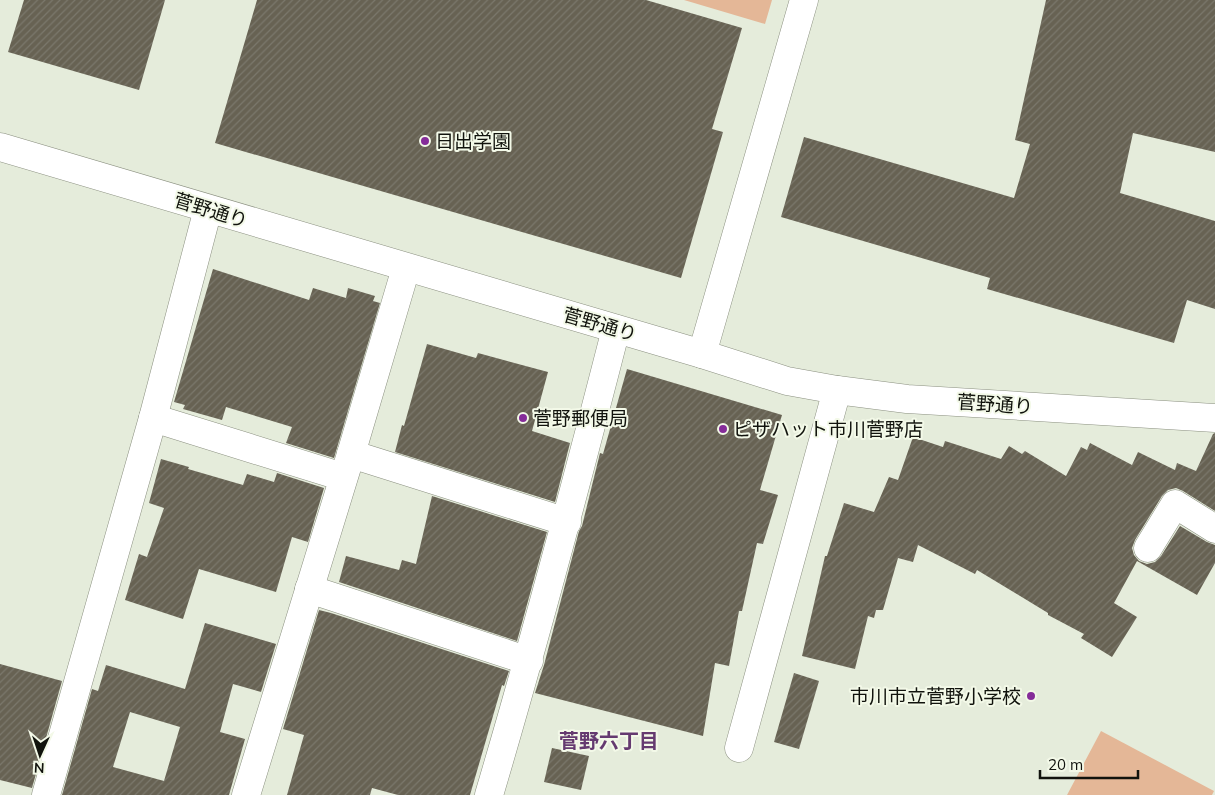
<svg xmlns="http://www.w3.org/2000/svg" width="1215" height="795" viewBox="0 0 1215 795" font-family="Mulish,'Noto Sans JP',sans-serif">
<defs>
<pattern id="building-hatch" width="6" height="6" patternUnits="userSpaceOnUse" patternTransform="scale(1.25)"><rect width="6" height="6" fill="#676253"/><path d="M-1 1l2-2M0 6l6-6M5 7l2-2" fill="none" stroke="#7b786c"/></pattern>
</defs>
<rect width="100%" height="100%" fill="#e5ecdb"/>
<g fill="#e4b797">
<polygon points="684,0 772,0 765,24"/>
<polygon points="1101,731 1214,791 1212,795 1067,795"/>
</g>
<g fill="url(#building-hatch)" fill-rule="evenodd">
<polygon points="24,0 165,0 139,90 8,52"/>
<polygon points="257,0 646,0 742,28 712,129 723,132 681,278 215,143"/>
<polygon points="1046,0 1215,0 1215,152 1133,133 1120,193 1215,221 1215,309 1187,300 1174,343 987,289 990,278 781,217 804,137 1014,198 1030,144 1015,140"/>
<polygon points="213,269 309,300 313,288 346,298 348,288 375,296 373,301 380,303 334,458 286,443 292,427 226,407 222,420 183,409 185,405 174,402"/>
<polygon points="427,344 476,358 478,353 548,372 532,431 570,443 555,502 395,452 402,425 404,426"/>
<polygon points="627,369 782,415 760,490 778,495 763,544 757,543 742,611 739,611 729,666 715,663 703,736 535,693 544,665 579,531 582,526 600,453 603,454"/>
<polygon points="1215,433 1215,511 1183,491 1176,488 1168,490 1162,496 1135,540 1132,548 1134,555 1139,561 1147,564 1155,562 1161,556 1180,526 1207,542 1215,545 1215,563 1197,595 1137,561 1114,603 1137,617 1112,657 1081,638 1084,634 1048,615 1048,613 977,570 975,574 918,545 913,562 898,558 883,610 876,610 874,618 868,616 855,669 802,656 825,556 827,556 844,503 874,512 889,477 898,480 913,437 943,447 945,441 1001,459 1009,446 1022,454 1025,451 1066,476 1081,447 1087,450 1090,443 1132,465 1138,452 1175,470 1177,463 1196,471 1213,434"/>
<polygon points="161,459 189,467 188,469 243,485 247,474 274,482 277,473 324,488 308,542 292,537 276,592 199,569 183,619 125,600 139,554 147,557 164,508 149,503"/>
<polygon points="432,496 547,532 517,641 339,582 346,556 399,570 402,560 416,564"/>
<polygon points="319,610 331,613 509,671 504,686 502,685 470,795 398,795 372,788 370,795 287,795 304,735 283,729"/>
<path d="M 205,623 L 276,644 L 261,692 L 233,684 L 220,732 L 245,739 L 229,795 L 62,795 L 92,689 L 98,691 L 106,665 L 185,689 ZM 130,712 L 180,727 L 164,781 L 113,767 Z"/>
<polygon points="0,664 62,681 32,788 0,780"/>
<polygon points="794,673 819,681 799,749 774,742"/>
<polygon points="552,748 589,756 581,790 544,782"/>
</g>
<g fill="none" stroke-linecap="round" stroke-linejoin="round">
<defs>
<g id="minor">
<polyline points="0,147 702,354 787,381 837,390 907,399 1215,418"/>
<polyline points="702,354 804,0"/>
<polyline points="153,418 343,477"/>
<polyline points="351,454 567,522"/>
<polyline points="1148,548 1175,504 1215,529"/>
<polyline points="309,589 529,661"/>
<polyline points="739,748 837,390"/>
<polyline points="46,795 153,418 208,209"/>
<polyline points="246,795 351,454 406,268"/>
<path d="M 489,795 C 535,640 576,485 616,329"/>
</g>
</defs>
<use href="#minor" stroke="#8b9080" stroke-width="29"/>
<use href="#minor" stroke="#fff" stroke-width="28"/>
</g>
<g fill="#852c99" stroke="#f3f9e8" stroke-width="2">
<circle cx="425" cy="141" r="5"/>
<circle cx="523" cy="418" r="5"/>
<circle cx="723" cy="429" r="5"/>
<circle cx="1031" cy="696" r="5"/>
</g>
<g text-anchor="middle" stroke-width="4" stroke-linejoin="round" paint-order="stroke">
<g font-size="19" fill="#11130d" stroke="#f3f9e8" text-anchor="start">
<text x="435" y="148">日出学園</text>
<text x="533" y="425">菅野郵便局</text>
<text x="733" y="436">ピザハット市川菅野店</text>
<text x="1021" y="703" text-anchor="end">市川市立菅野小学校</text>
</g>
<g font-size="19" fill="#11130d" stroke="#f3f9e8">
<text transform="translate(211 210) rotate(17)" y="7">菅野通り</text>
<text transform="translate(600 324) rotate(16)" y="7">菅野通り</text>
<text transform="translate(995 404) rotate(4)" y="7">菅野通り</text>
</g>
<g font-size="20" font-weight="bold" fill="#653a70" stroke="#f3f9e8">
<text x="609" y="748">菅野六丁目</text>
</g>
</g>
<g transform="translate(40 755) rotate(183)" stroke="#f3f9e8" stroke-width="4" paint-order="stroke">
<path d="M0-4L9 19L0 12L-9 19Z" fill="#11130d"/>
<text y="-8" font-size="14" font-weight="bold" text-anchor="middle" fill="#11130d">N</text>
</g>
<path d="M1040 770v8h98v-8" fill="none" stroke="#11130d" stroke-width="2.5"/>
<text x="1048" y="770" font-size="15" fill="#11130d" stroke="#f3f9e8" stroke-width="4" paint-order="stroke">20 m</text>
</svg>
